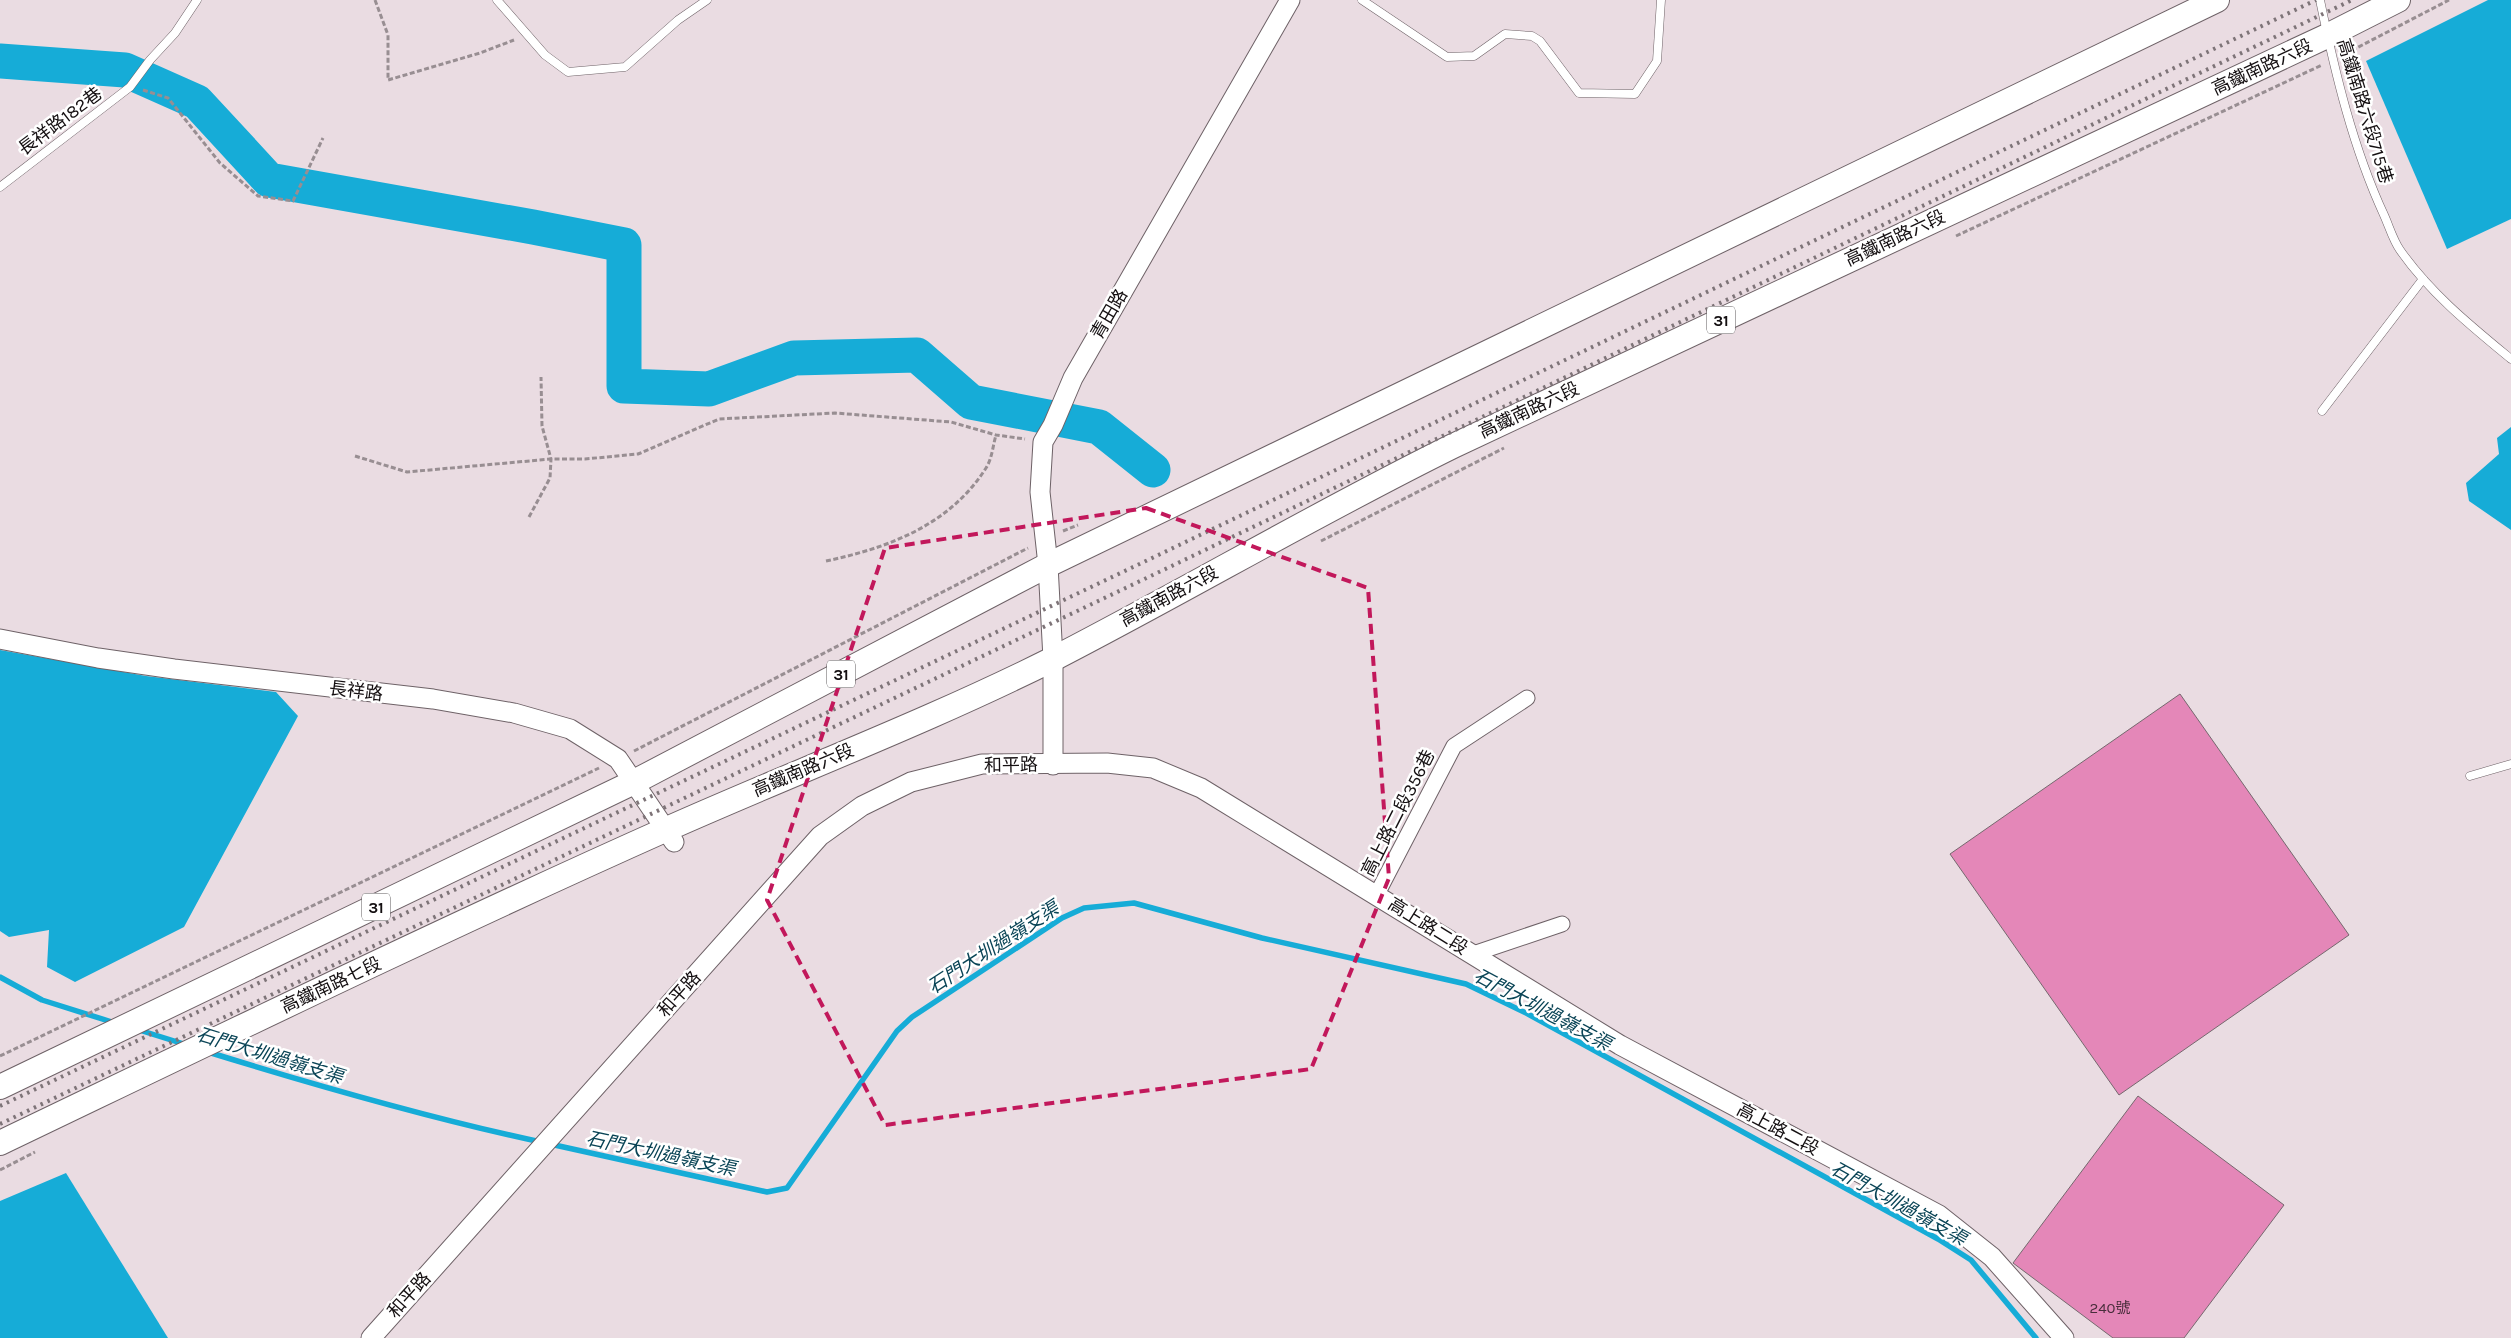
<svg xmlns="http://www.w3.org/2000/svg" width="2511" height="1338" viewBox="0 0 2511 1338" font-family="Karla,'Noto Sans TC',sans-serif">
<rect width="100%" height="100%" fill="#eadce2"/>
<g fill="#16acd7">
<polygon points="2488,0 2511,0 2511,219 2447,249 2366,61"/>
<polygon points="2511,427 2511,530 2469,501 2466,483 2499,454 2497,438"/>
<polygon points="0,650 146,676 276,692 298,716 184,927 75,982 47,967 49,930 9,937 0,931"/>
<polygon points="66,1173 168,1338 0,1338 0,1201"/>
</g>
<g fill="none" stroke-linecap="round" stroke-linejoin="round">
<g stroke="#16acd7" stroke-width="5.5">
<polyline points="0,977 42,1000 115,1023"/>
<polyline points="136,1029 187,1045"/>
<path d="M 208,1052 C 318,1086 429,1118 541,1142"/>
<polyline points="550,1144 767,1192 787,1188 897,1031 912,1017 1062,918 1084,908 1134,903 1262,938 1466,984 1528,1014 1938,1239 1971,1260 2036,1338"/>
</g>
<polyline stroke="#16acd7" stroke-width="35" points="0,61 125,70 197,102 269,180 533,227 624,245 624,386 709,389 794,358 917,355 971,402 1099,427 1153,470"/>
</g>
<g fill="#e487b8" stroke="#75686e">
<polygon points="2180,694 2349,935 2119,1095 1950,854"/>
<polygon points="2138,1096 2284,1205 2184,1338 2113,1338 2013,1263"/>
</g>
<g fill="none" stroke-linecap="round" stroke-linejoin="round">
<defs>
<g id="service">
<polyline points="497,0 545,55 568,72 625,67 678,20 707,0"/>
<polyline points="1362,0 1447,57 1474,56 1505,34 1532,36 1540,41 1579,93 1635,94 1657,61 1661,0"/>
<path d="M 2320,0 C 2335,73 2353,148 2384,215 C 2389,226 2393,240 2400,250 C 2430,293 2471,326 2511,359"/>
<polyline points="0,187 130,87 150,60 175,33 197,0"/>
<polyline points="2322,411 2423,279"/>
<polyline points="2470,776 2511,764"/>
</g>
<g id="minor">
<polyline points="1377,894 1454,746 1527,698"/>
<polyline points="1473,954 1562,924"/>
</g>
<g id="tertiary">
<polyline points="0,639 98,658 174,669 433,699 514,713 570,729 618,759 674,842"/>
<polyline points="1053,765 1053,659 1048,565 1040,492 1043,442 1053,425 1073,378 1290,0"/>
<polyline points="371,1338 820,836 862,806 911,782 982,764 1107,763 1153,768 1201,788 1620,1045 1939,1215 1992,1257 2064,1338"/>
</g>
<g id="primary">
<polyline points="0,1087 634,782 1048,565 2217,0"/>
<path d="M 0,1143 C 221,1037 443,929 667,829 C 795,772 927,722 1053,659 C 1187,590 1317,513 1453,446 L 2327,36 L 2398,0"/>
</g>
</defs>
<use href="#service" stroke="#6e6267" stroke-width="9"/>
<use href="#minor" stroke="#6e6267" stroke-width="17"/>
<use href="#tertiary" stroke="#6e6267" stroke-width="21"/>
<use href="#primary" stroke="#6e6267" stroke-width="26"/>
<g stroke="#988e92" stroke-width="3" stroke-dasharray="5 2.5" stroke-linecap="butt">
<polyline points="375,0 388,35 388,80 480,53 514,40"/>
<polyline points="2345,54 2449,0"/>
<polyline points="143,90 168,98 220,163 258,196 293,201 323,138"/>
<polyline points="1956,236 2322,65"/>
<polyline points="355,456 407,472 551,459 585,459 638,454 719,419 835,413 951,422 996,435 1025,439"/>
<polyline points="529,517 550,478 551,459 542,426 541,377"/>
<polyline points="1063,531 1078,525"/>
<polyline points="1321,541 1504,448"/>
<path d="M 826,561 C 888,548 950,525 986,468 C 992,459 993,445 996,435"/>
<polyline points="634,751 1028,548"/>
<polyline points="0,1056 599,768"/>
<polyline points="0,1170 35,1152"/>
</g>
<use href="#service" stroke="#fff" stroke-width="8"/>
<use href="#minor" stroke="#fff" stroke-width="15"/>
<use href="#tertiary" stroke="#fff" stroke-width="19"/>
<use href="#primary" stroke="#fff" stroke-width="24"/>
<g stroke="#7e7478" stroke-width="4" stroke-dasharray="2.5 5" stroke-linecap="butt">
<polyline points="0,1106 1150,559 2316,0"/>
<polyline points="0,1124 1157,573 2352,0"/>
</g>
</g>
<path fill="none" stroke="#c2185b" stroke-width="4" stroke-dasharray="10 6" stroke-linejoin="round" d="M 1146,508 L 1368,588 L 1389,878 L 1311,1069 L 885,1125 L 767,900 L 885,548 Z"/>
<g text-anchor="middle" stroke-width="5" stroke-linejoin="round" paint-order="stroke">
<g font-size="15" fill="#482d3b">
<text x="2110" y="1313">240號</text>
</g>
<g fill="#fff" stroke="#5a5758" stroke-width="1">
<rect x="1707" y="306.5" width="28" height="27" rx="4"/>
<rect x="827" y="660.5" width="28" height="27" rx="4"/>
<rect x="362" y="893.5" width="28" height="27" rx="4"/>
</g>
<g font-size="16" font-weight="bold" fill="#140f11">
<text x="1721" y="326">31</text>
<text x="841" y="680">31</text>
<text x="376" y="913">31</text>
</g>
<g font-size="18" fill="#140f11" stroke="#fff">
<text transform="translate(2262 67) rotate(-25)" y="6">高鐵南路六段</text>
<text transform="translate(2365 111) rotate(73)" y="6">高鐵南路六段715巷</text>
<text transform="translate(60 121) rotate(-37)" y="6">長祥路182巷</text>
<text transform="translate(1895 238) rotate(-25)" y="6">高鐵南路六段</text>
<text transform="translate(1109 314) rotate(-60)" y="6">青田路</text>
<text transform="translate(1529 410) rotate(-25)" y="6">高鐵南路六段</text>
<text transform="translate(1169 596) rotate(-28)" y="6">高鐵南路六段</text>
<text transform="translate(356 691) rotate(7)" y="6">長祥路</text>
<text transform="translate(1011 765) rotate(-1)" y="6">和平路</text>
<text transform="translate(803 770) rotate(-23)" y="6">高鐵南路六段</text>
<text transform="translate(1398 813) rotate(-63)" y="6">高上路二段356巷</text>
<text transform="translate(1428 926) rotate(32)" y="6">高上路二段</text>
<text transform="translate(331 985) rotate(-25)" y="6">高鐵南路七段</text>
<text transform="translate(679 994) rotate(-48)" y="6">和平路</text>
<text transform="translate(1778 1129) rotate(28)" y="6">高上路二段</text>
<text transform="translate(409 1295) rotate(-48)" y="6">和平路</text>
</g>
<g font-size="19" font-style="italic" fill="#0a4456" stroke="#fff">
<text transform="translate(993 947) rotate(-33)" y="7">石門大圳過嶺支渠</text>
<text transform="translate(1543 1009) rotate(28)" y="7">石門大圳過嶺支渠</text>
<text transform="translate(270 1055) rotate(17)" y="7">石門大圳過嶺支渠</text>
<text transform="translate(661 1153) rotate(12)" y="7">石門大圳過嶺支渠</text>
<text transform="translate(1899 1203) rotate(29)" y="7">石門大圳過嶺支渠</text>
</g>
</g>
</svg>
